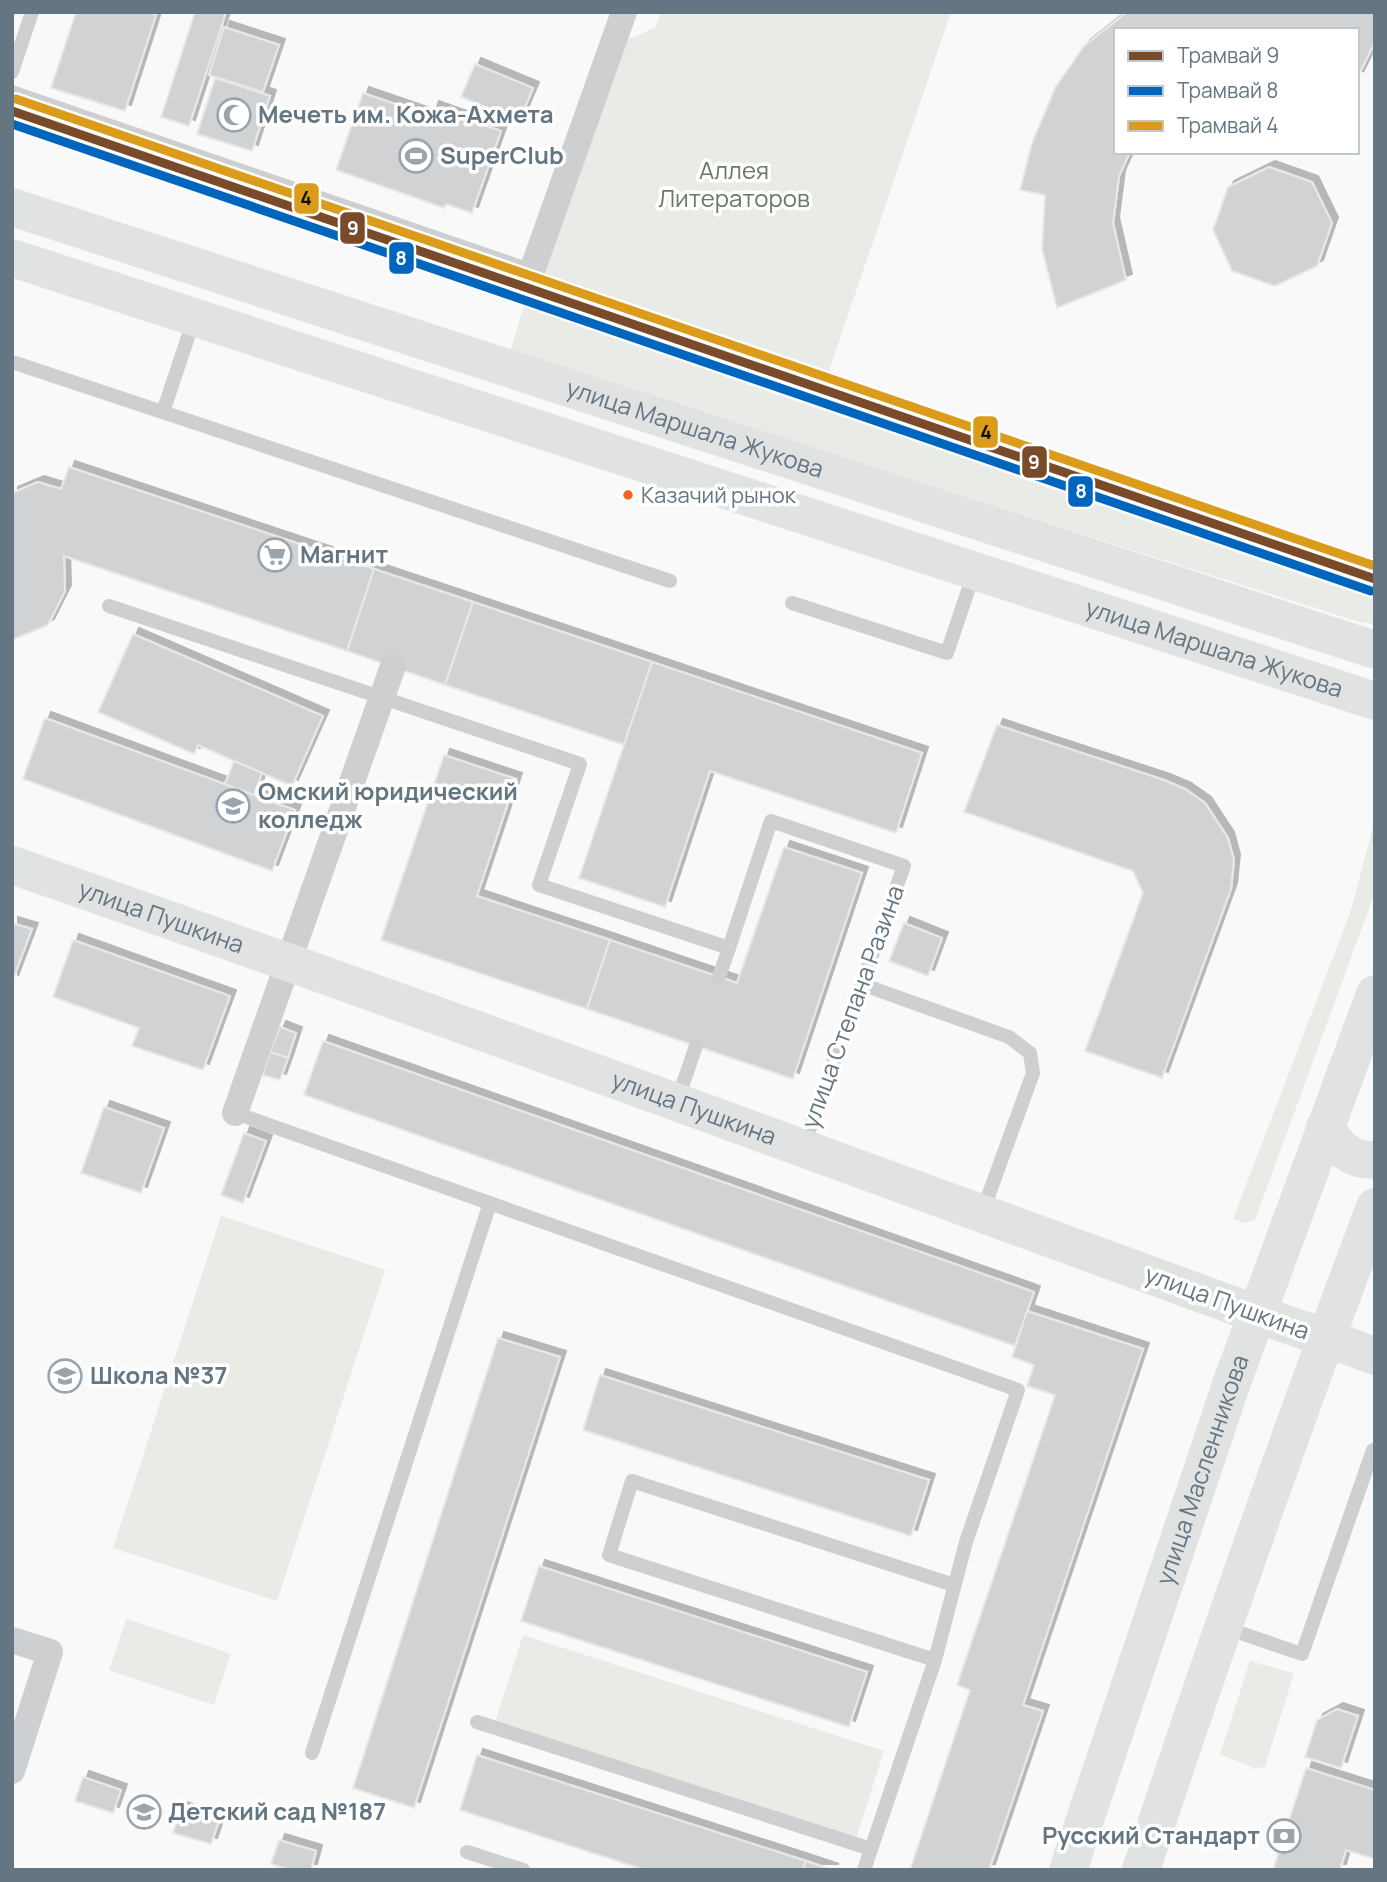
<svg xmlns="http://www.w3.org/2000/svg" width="1387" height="1882" viewBox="0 0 1387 1882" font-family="Manrope,sans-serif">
<defs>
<filter id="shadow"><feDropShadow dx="6" dy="-6" stdDeviation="0" flood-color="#0004"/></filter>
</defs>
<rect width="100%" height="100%" fill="#f9f9f9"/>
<g fill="#e8ebe6">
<polygon points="661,12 951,12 828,374 539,280 627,40 656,27"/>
<polygon points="531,281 1375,562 1375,624 1359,622 510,353"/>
<polygon points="1375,820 1375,892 1255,1220 1244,1223 1233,1219 1350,913"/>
<polygon points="221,1216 385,1270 277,1601 113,1548"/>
<polygon points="126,1619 231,1654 214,1705 109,1670"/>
<polygon points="523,1635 884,1751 856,1838 495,1722"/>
<polygon points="1250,1661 1294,1673 1265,1767 1256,1769 1220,1754"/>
</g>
<g fill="#d0d2d3" stroke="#e8e8e8" stroke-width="2" filter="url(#shadow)">
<polygon points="76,12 149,12 156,15 125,111 51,88"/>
<polygon points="195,12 226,12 189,126 161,117"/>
<polygon points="1127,12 1375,12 1375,42 1357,78 1357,30 1116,30 1116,152 1130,152 1119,176 1113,223 1126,280 1057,308 1042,249 1045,195 1020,190 1032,143 1055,88 1084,46"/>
<polygon points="224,27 279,45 263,92 209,75"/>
<polygon points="475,64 533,88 519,121 461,97"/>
<polygon points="215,78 270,96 252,151 197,134"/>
<polygon points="363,93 430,116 433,107 501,131 472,213 446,204 444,208 336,170"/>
<polygon points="1269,167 1312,182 1332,223 1317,266 1275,286 1232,271 1213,230 1228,187"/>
<polygon points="69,467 374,569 347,651 64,556 65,591 48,625 12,640 12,493 38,482 61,489"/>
<polygon points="374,569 473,602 445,685 347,651"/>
<polygon points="473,602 652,662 624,745 445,685"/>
<polygon points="133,634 323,716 292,786 198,745 194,754 98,712"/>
<polygon points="652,662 922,753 896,833 710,771 665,907 579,878"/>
<polygon points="45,718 295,810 272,871 23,779"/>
<polygon points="997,725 1164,780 1185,789 1205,803 1228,838 1234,860 1231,889 1162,1078 1085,1051 1143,893 1133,871 964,812"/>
<polygon points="444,755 516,779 477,896 610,940 587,1009 381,940"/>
<polygon points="234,761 262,773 254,795 225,784"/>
<polygon points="784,847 862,873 793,1079 587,1009 610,940 737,983"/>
<polygon points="12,923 32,929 12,982"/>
<polygon points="904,923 942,938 928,976 889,961"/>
<polygon points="73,940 230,996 203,1070 132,1046 139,1028 53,997"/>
<polygon points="280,1027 296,1033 288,1058 270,1052"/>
<polygon points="323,1041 1034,1292 1015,1346 304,1095"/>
<polygon points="270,1052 288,1058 280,1080 263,1075"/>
<polygon points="104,1107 164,1128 141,1193 81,1173"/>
<polygon points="244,1133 266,1141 243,1203 221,1195"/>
<polygon points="1027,1311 1143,1349 1023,1705 1043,1711 989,1870 910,1870 970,1690 957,1685 1055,1395 1027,1386 1034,1365 1012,1357"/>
<polygon points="498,1338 560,1357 414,1808 353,1788"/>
<polygon points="600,1375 929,1480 911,1536 583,1430"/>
<polygon points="539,1566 867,1672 849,1727 521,1621"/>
<polygon points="1337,1709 1358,1716 1341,1768 1305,1757 1317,1720"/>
<polygon points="477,1755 806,1861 803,1870 645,1870 460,1810"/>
<polygon points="1306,1768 1375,1790 1375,1859 1346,1850 1340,1870 1273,1870"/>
<polygon points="83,1777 121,1790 113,1813 75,1801"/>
<polygon points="181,1808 219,1821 211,1844 173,1833"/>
<polygon points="279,1840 316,1851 311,1870 290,1870 271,1864"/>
<polygon points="806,1861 833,1870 803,1870"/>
</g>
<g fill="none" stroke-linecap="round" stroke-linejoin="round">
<g stroke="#cecfd0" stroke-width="14">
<polyline points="12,72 32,12"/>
<polyline points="12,92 527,269 533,268"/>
<polyline points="12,362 670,581"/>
<polyline points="163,412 194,319"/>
<polyline points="792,603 947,653 974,573"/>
<polyline points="109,606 580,764 539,885 729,948 771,821 904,866 803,1147"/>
<polyline points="719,977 729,948"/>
<polyline points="861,984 1009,1037 1030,1053 1033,1073 982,1213"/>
<polyline points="677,1101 696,1046"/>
<polyline points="235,1113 1018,1390 966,1542 935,1660 864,1870"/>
<polyline points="1226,1628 1302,1654 1373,1450"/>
<polyline points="935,1660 609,1555 632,1481 954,1585"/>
<polyline points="477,1722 871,1849"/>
<polyline points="312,1753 490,1203"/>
<polyline points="467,1852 523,1870"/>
</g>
<g stroke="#cecfd0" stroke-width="26">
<polyline points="533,268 624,12"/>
<polyline points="235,1113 393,666"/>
<polyline points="12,1640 50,1652 12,1771"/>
</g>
<g stroke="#e1e2e2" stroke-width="38">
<path id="s1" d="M 12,865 C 429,1010 842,1163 1257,1314"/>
<polyline points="1326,1338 1375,1356"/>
</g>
<g stroke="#e1e2e2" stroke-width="38">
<path id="s2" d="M 12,207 L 1375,650"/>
<path id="s3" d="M 12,258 L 1375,701"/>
<path d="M 1325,1127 C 1337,1147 1350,1161 1375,1160"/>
<polyline points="1257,1314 1326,1338"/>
<path id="s4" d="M 1068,1870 L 1232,1382 L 1375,994"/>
<path d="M 1141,1870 C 1215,1647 1292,1427 1375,1207"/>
</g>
<defs>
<polyline id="tram-1" points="12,111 1375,579"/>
<polyline id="tram-2" points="12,124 1371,591"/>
<polyline id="tram-3" points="16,99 1375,566"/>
</defs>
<use href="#tram-1" stroke="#fff" stroke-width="14"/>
<use href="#tram-2" stroke="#fff" stroke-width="14"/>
<use href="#tram-3" stroke="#fff" stroke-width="14"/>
<use href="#tram-1" stroke="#7a4b2a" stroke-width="9"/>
<use href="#tram-2" stroke="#0065bd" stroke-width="9"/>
<use href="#tram-3" stroke="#da9c1a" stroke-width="9"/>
</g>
<defs>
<symbol id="mosque-ring" viewBox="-11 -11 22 22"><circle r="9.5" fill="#fff" stroke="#99a4ac" stroke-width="1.5"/><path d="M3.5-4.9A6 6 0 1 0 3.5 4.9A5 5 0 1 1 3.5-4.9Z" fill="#99a4ac"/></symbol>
<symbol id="stadium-ring" viewBox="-11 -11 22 22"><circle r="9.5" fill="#fff" stroke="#99a4ac" stroke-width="1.5"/><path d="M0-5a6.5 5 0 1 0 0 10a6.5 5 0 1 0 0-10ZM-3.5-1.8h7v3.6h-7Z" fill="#99a4ac"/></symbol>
<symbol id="supermarket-ring" viewBox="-11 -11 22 22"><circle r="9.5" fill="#fff" stroke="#99a4ac" stroke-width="1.5"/><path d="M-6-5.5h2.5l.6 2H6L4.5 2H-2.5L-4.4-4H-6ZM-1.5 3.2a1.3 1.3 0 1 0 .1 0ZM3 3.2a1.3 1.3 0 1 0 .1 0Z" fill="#99a4ac"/></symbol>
<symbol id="university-ring" viewBox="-11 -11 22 22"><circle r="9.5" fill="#fff" stroke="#99a4ac" stroke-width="1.5"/><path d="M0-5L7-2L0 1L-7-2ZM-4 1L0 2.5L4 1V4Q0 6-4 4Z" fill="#99a4ac"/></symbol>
<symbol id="school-ring" viewBox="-11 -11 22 22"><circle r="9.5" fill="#fff" stroke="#99a4ac" stroke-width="1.5"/><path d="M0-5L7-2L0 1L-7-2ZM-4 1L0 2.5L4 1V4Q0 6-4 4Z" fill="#99a4ac"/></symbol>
<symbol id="bank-ring" viewBox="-11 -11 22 22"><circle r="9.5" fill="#fff" stroke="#99a4ac" stroke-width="1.5"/><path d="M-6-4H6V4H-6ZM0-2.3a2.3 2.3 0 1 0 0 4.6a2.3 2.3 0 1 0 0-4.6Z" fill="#99a4ac"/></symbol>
</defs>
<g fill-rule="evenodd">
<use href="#mosque-ring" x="215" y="96" width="38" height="38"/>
<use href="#stadium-ring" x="397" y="137" width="38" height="38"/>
<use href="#supermarket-ring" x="256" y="536" width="38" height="38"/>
<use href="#university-ring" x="214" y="787" width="38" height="38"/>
<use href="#school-ring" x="46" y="1357" width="38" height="38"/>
<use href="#school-ring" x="125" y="1793" width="38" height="38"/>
<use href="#bank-ring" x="1265" y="1817" width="38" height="38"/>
</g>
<circle fill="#f26522" stroke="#fff" stroke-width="2.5" cx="628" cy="495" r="6"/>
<g text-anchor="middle" stroke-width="7" stroke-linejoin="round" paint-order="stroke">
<g font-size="22" fill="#657683" stroke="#fff" text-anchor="start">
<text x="641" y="503">Казачий рынок</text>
</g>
<g font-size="24" font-weight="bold" fill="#657683" stroke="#fff" text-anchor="start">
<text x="258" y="123">Мечеть им. Кожа-Ахмета</text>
<text x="440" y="164">SuperClub</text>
<text x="300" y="563">Магнит</text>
<text x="258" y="800">Омский юридический<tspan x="258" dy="28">колледж</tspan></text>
<text x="90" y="1384">Школа №37</text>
<text x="168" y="1820">Детский сад №187</text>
<text x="1260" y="1844" text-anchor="end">Русский Стандарт</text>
</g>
<g font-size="24" fill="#687a64" stroke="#fff">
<text x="734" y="179">Аллея<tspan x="734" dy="28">Литераторов</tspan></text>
</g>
<g font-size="24" fill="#657683" stroke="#fff">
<text dy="8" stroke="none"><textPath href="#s2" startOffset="718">улица Маршала Жукова</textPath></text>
<text dy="8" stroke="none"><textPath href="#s3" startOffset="1264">улица Маршала Жукова</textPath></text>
<text dy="8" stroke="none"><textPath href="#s1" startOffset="158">улица Пушкина</textPath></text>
<text transform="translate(853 1007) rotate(-70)" y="8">улица Степана Разина</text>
<text dy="8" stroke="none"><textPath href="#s1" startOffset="724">улица Пушкина</textPath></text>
<text transform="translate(1227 1303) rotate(20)" y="8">улица Пушкина</text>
<text dy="8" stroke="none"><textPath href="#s4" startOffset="422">улица Масленникова</textPath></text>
</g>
</g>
<g stroke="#fff" stroke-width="2.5">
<rect x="293" y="182" width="27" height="33" rx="7" fill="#da9c1a"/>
<rect x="339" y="211" width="27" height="34" rx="7" fill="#7a4b2a"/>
<rect x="388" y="241" width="27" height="34" rx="7" fill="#0065bd"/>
<rect x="972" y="415" width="27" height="34" rx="7" fill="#da9c1a"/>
<rect x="1021" y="445" width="27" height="34" rx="7" fill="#7a4b2a"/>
<rect x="1067" y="475" width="27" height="33" rx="7" fill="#0065bd"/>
</g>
<g font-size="19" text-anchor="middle" font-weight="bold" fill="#fff">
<text x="353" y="235">9</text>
<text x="401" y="265">8</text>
<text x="1034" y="469">9</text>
<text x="1081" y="498">8</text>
</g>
<g font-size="19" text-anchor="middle" font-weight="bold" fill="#111">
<text x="306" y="205">4</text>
<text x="986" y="439">4</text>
</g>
<rect width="1387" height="1882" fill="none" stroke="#657683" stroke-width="28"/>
<rect x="1114" y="28" width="245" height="126" fill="#ffffff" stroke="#c1c8cd" stroke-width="2"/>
<rect x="1128" y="51" width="35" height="10" fill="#7a4b2a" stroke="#c1c8cd" stroke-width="2"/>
<text x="1177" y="63" font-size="21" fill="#657683">Трамвай 9</text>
<rect x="1128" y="86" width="35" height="10" fill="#0065bd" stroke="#c1c8cd" stroke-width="2"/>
<text x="1177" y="98" font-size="21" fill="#657683">Трамвай 8</text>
<rect x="1128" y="121" width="35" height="10" fill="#da9c1a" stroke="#c1c8cd" stroke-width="2"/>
<text x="1177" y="133" font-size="21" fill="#657683">Трамвай 4</text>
</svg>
